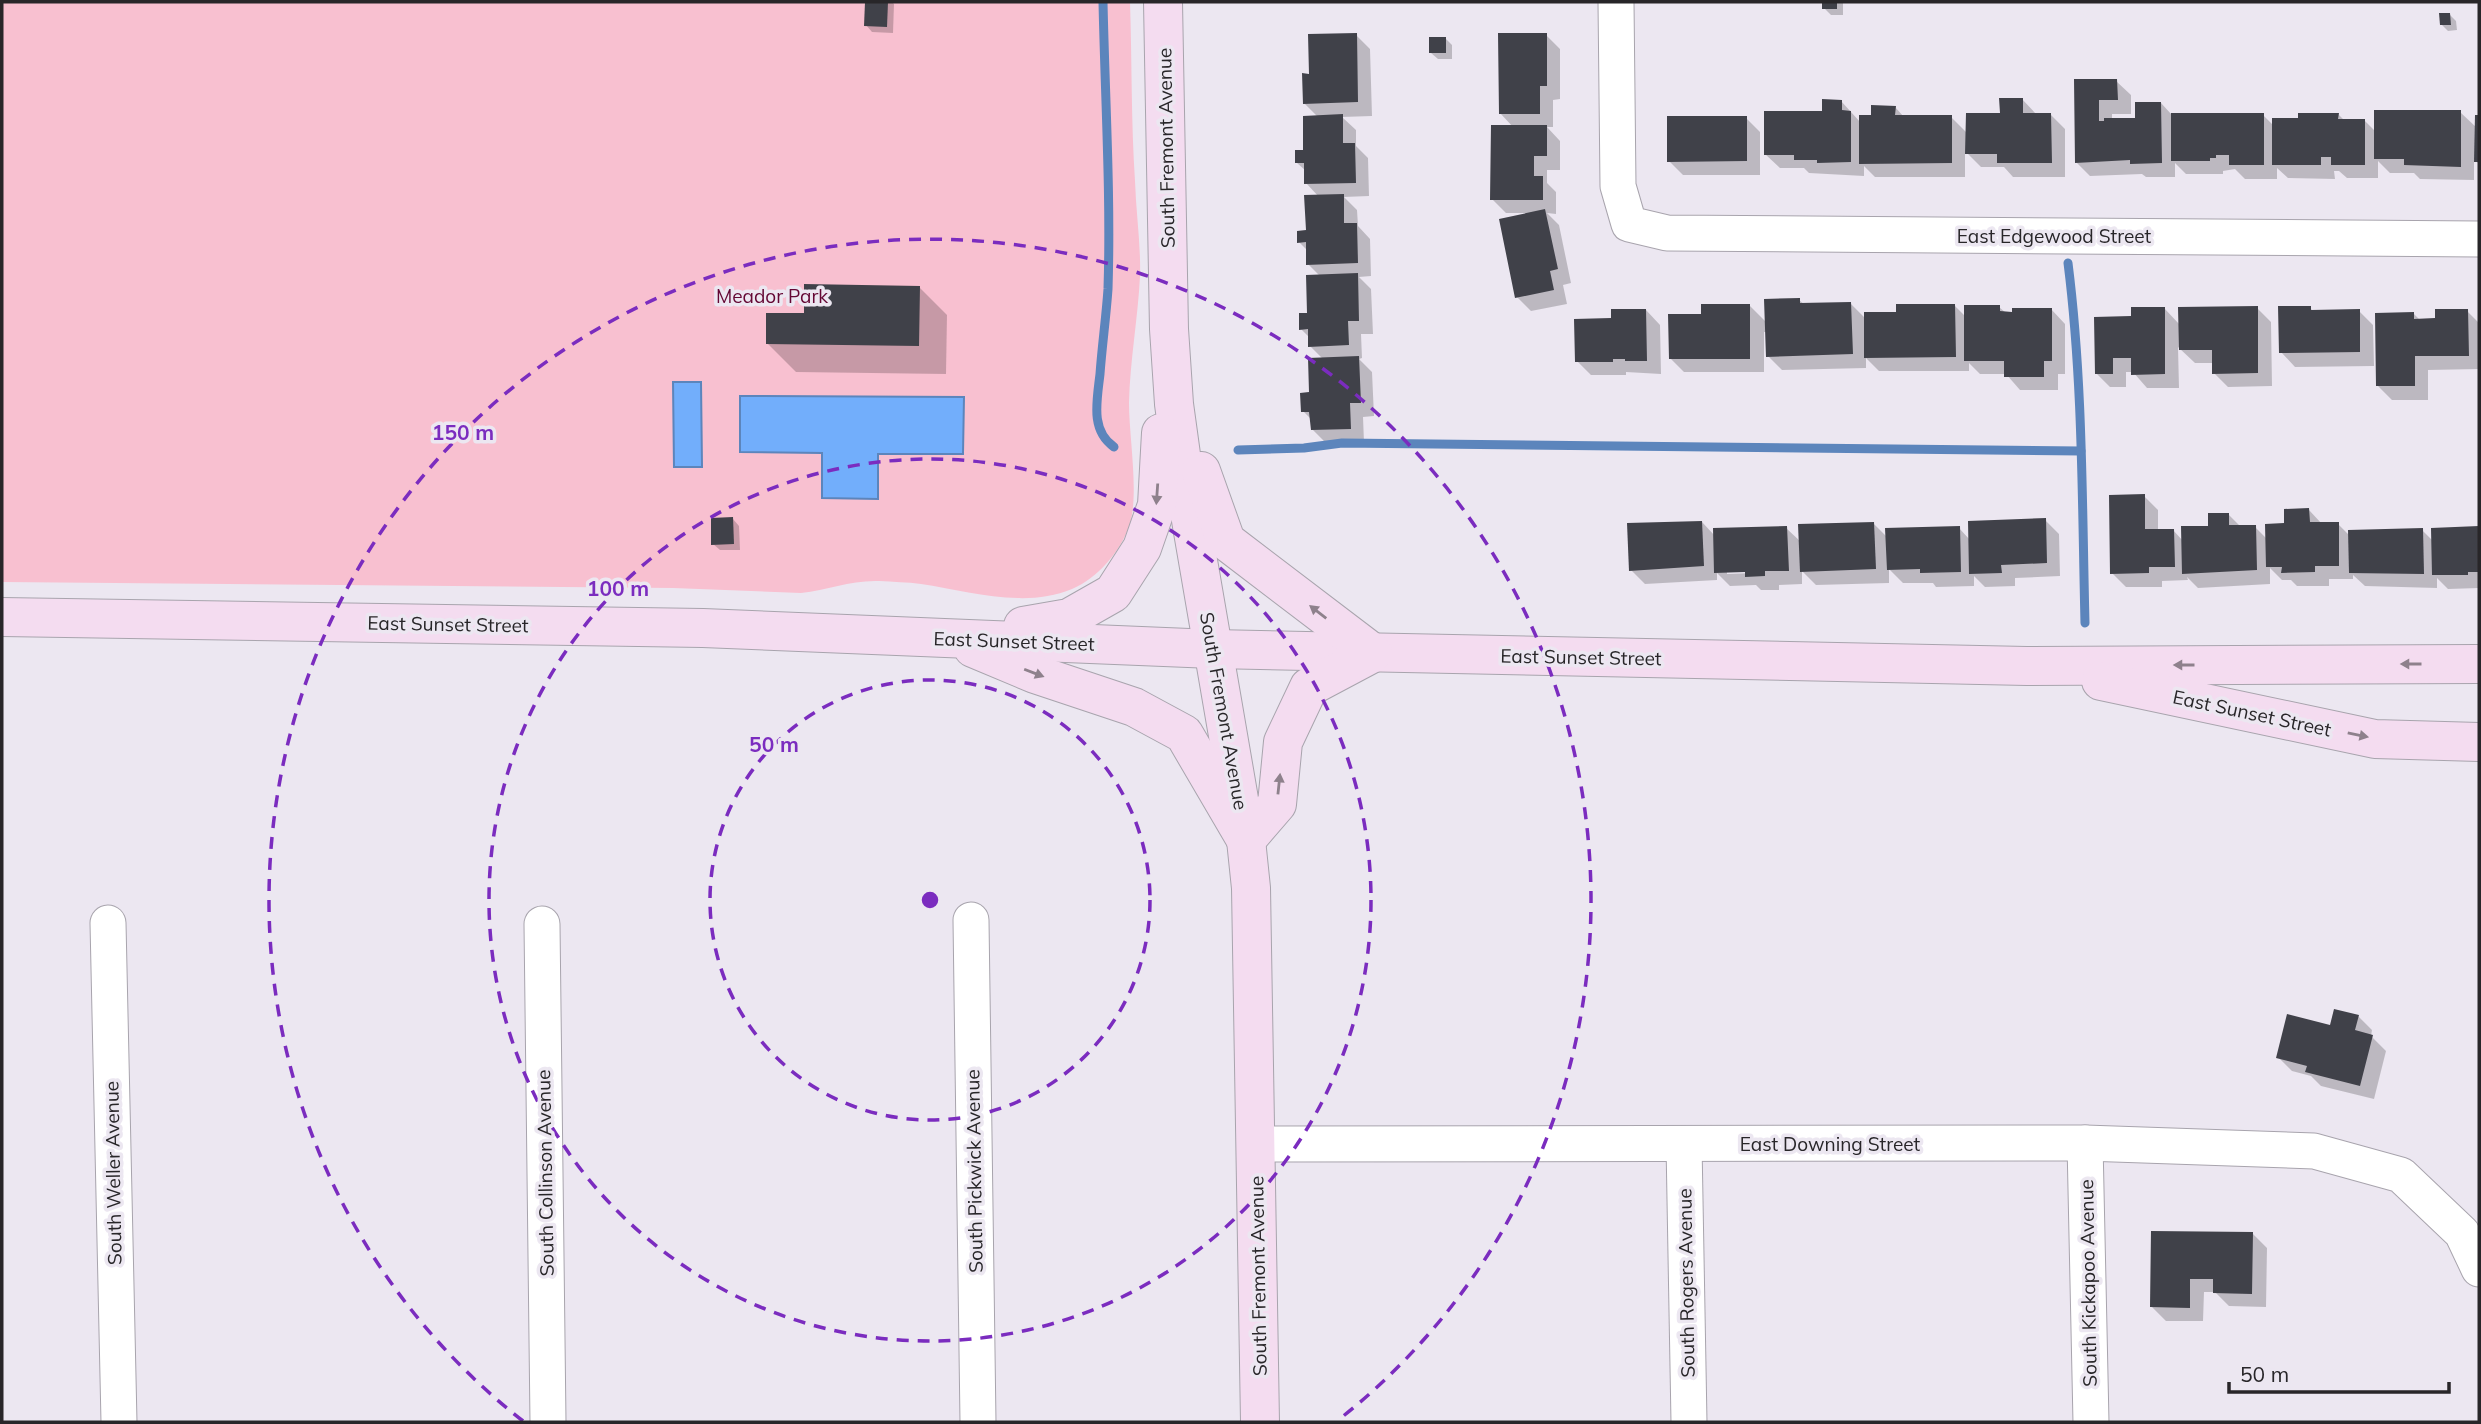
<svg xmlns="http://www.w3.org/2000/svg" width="2481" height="1424" viewBox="0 0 2481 1424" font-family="Mulish,sans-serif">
<rect width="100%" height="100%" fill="#ece7f1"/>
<path fill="#f8c0d0" d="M 2,2 L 1130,2 C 1132,62 1131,122 1135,181 C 1136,213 1141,245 1140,276 C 1138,318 1130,360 1129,403 C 1129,437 1139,492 1130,524 C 1121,551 1098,578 1072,589 C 1025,609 968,591 921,584 C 907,582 893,582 879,581 C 851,580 828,590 801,593 L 673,588 L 2,582 Z"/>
<g fill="#72aefb" stroke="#5c85bc" stroke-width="2">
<polygon points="673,382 701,382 702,467 674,467"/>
<polygon points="740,396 964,397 963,454 878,454 878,499 822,498 822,453 740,452"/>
</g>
<g fill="#0003" fill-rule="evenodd">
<polygon points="866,2 892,2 894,4 893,33 872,32 866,25"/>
<polygon points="1824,2 1843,2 1843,15 1831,15 1824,8"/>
<polygon points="2450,15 2456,21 2457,30 2448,31 2441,24"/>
<polygon points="1356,35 1370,49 1372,116 1342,117 1356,130 1356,146 1368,158 1369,196 1344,197 1357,210 1358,226 1370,239 1371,276 1359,277 1371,289 1373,334 1361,334 1362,358 1359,359 1372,372 1374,416 1363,417 1364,442 1326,443 1312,429 1312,420 1303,411 1323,359 1310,346 1310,338 1301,329 1309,315 1320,276 1308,264 1308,251 1299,242 1307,232 1319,197 1306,183 1306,171 1297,163 1305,152 1318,117 1304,103 1311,75"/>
<polygon points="1546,35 1560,49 1560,99 1553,100 1553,127 1547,127 1560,141 1560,170 1547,170 1547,183 1556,192 1556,214 1547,213 1559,225 1571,283 1563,285 1567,304 1531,311 1517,297 1528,213 1506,213 1492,199 1513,127 1500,113"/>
<polygon points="1446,39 1452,45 1452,59 1438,59 1431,53"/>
<polygon points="2076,81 2116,81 2131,95 2131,114 2112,114 2112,120 2137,120 2161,103 2172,115 2263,115 2274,126 2338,114 2344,120 2364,120 2376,132 2460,112 2477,128 2477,116 2479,117 2479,164 2474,159 2474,180 2420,179 2414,173 2390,173 2378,161 2378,178 2347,178 2339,171 2334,171 2335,179 2288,178 2277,168 2277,179 2245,179 2235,169 2223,171 2223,174 2186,174 2175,163 2175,177 2146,177 2142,174 2090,176 2076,162"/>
<polygon points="2022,99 2036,114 2051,115 2065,129 2065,177 2013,177 2004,167 1981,167 1965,151 1965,177 1875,177 1864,166 1864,176 1809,173 1804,168 1780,168 1765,154 1841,101 1861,123 1895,107 1904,117 1951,117 1967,133 2001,115"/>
<polygon points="1746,118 1760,132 1760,175 1683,175 1669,161"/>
<polygon points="919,287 947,315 946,374 796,372 768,344 806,315"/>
<polygon points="1799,300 1805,305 1851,304 1865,318 1955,306 1966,317 1999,307 2006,313 2051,309 2065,324 2065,374 2058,374 2058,390 2020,390 2006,374 1980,374 1969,363 1969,371 1879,371 1866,358 1866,368 1782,370 1768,356 1767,332 1764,332 1764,372 1684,372 1670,358 1703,315 1750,306 1767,323"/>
<polygon points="2164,308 2180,325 2257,308 2271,322 2272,386 2228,387 2214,373 2214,363 2195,363 2178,347 2179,388 2147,388 2133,372 2126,372 2126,387 2110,387 2096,373 2132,318"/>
<polygon points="2310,308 2314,312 2359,311 2373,325 2374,366 2295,367 2281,352"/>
<polygon points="1646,310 1660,325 1661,374 1626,372 1626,375 1591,375 1577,361 1613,320"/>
<polygon points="2467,311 2479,323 2479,369 2428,370 2428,400 2392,400 2378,386 2414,314 2420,320 2437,320"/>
<polygon points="2144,496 2158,510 2158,531 2173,530 2183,541 2210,528 2228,514 2241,527 2255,527 2267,539 2309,510 2322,524 2338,524 2350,536 2422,530 2433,541 2433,529 2479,528 2479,588 2448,589 2437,578 2437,588 2365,586 2353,575 2353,579 2329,579 2329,586 2297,586 2291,580 2282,580 2270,568 2270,584 2198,588 2187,577 2188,580 2162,581 2162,587 2126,587 2112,573"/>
<polygon points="733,519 739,526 740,550 720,550 713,544"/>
<path d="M 2045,520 L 2059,534 L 2060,576 L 2015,578 L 2015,586 L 1985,587 L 1974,576 L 1974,586 L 1936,587 L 1933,583 L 1903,583 L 1889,569 L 1889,583 L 1816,585 L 1802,571 L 1802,584 L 1779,585 L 1779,590 L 1761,590 L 1756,585 L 1730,586 L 1717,573 L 1717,580 L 1645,584 L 1631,570 L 1702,522 L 1715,536 L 1786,528 L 1801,542 L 1873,523 L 1887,537 L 1959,528 L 1970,540 ZM 1727,570 L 1754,570 L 1754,573 L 1727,574 Z"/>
<polygon points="2358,1016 2372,1030 2371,1036 2386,1051 2374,1099 2321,1086 2311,1076 2292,1071 2278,1057 2331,1027"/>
<polygon points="2153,1232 2253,1234 2267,1248 2266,1307 2229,1306 2215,1292 2204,1292 2203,1321 2166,1321 2152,1307"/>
</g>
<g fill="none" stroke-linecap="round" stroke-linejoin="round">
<g stroke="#5c85bc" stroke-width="9">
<path d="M 1103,2 C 1105,97 1111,194 1108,289 C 1106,318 1102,346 1100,374 C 1097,401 1090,430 1114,447"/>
<path d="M 2068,263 C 2083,382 2082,503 2085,623"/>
<polyline points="1238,450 1304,448 1342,443 2081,451"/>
</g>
</g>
<g fill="#404149">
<polygon points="865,2 888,2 887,27 864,26"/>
<rect x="1822" y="2" width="15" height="7"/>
<polygon points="2439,13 2450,13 2451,25 2440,25"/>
<polygon points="1357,33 1358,102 1303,104 1302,73 1309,74 1308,34"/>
<polygon points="1498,33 1547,33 1547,86 1540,86 1540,114 1499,114"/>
<rect x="1429" y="37" width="17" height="16"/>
<polygon points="2074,79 2117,79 2118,100 2099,100 2099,121 2104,121 2104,118 2135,118 2135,102 2161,102 2162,163 2130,164 2130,160 2075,163"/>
<polygon points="1999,98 2023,98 2023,113 2051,113 2052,163 1997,163 1997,154 1965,154 1966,113 2000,113"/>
<polygon points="1822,99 1842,100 1842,110 1851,111 1851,162 1817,163 1817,160 1794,160 1794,155 1764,155 1764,111 1822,111"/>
<polygon points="1871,105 1896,106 1895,115 1952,115 1952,163 1859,164 1859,115 1871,115"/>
<polygon points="2374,110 2461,110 2461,167 2404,165 2404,159 2374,159"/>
<polygon points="2171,113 2264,113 2264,165 2229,165 2229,155 2216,155 2216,158 2210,158 2210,161 2171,161"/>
<polygon points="2298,113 2339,113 2338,119 2365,119 2365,165 2331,165 2331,157 2321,157 2321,165 2272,165 2272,118 2298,118"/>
<polygon points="1343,114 1343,143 1355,143 1356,183 1304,184 1304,163 1295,163 1295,150 1303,150 1303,116"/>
<polygon points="2475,115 2479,115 2479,162 2474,162"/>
<polygon points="1667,116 1747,116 1747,161 1667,162"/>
<polygon points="1491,125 1547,125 1547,156 1534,156 1534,176 1543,176 1543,200 1490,200"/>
<polygon points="1344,194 1344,223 1357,223 1358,263 1306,265 1306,242 1297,243 1297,231 1306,230 1304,195"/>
<polygon points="1545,209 1558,269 1550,271 1554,290 1515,298 1499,219"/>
<polygon points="1358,273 1359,321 1348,321 1349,345 1308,347 1308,329 1299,330 1299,313 1307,313 1306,275"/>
<polygon points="804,284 920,286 919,346 766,344 766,313 804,313"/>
<polygon points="1800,298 1800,303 1851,302 1853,354 1766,357 1764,299"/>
<polygon points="1701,304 1750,304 1750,359 1669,359 1668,314 1701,314"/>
<polygon points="1896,304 1955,304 1956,357 1864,358 1864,312 1896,312"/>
<polygon points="1964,305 2000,305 2000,311 2012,312 2012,308 2052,308 2052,361 2044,361 2044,377 2004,377 2004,361 1964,361"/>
<polygon points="2258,306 2258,373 2212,374 2212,350 2179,350 2178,307"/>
<polygon points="2278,306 2311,306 2311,310 2360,309 2360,352 2279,353"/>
<polygon points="2131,307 2165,307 2165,374 2131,375 2131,358 2113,358 2113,374 2095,374 2094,317 2131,316"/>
<polygon points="1611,309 1646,309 1647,361 1625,361 1625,359 1613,359 1613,362 1575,362 1574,319 1611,318"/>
<polygon points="2435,309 2468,309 2469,356 2415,356 2415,386 2376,386 2375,313 2414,312 2414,319 2435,318"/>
<polygon points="1359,356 1361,403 1350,403 1351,429 1311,430 1309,412 1301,412 1300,393 1309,392 1308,358"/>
<polygon points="2145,494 2145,529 2174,529 2175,567 2149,567 2149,573 2110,574 2109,495"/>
<polygon points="2309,508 2310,522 2339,522 2339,566 2315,566 2315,572 2281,573 2282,567 2266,567 2265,524 2284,523 2284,509"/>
<polygon points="2208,513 2229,513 2229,525 2256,525 2257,570 2182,574 2181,526 2208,526"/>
<polygon points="733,517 734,544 711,545 711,518"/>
<polygon points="2046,518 2047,563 2001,565 2002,573 1969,574 1968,521"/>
<polygon points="1702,521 1704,566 1629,571 1627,523"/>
<polygon points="1874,522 1876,569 1800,572 1798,524"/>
<polygon points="1787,526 1789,571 1765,571 1765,576 1745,577 1745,572 1714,573 1713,528"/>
<polygon points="1960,526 1961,572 1920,573 1920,569 1887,570 1885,528"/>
<polygon points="2479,526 2479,572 2468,572 2468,575 2432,575 2431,528"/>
<polygon points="2423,528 2424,574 2349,573 2348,530"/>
<polygon points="2334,1009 2359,1015 2355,1030 2373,1035 2360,1086 2305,1072 2307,1066 2276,1058 2287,1014 2330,1025"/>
<polygon points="2151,1231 2253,1232 2252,1294 2213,1293 2213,1279 2190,1279 2190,1308 2150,1307"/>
</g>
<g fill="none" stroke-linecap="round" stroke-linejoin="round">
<defs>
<g id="street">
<polyline points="1616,2 1618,186 1629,224 1667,233 2479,239"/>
<polyline points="971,920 978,1422"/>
<polyline points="108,923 119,1422"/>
<polyline points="542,924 548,1422"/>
<polyline points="2085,1143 2091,1422"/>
<polyline points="1256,1144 2085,1143 2314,1151 2401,1175 2462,1233 2479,1269"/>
<polyline points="1684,1144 1689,1422"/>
</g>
<g id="secondary">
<polyline points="1163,2 1169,329 1174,404 1186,491 1246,840 1251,888 1260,1422"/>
<polyline points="2,617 703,628 1213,649 2027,666 2479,664"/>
<polyline points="1023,626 1069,618 1113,593 1142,548 1157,505 1161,433"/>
<polyline points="973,648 1035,674 1134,707 1184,734 1246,840 1277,804 1283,742 1309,687 1373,653 1226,541 1201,471"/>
<polyline points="2101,681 2375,739 2479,742"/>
</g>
</defs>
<use href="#street" stroke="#a8a4ad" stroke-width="37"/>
<use href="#secondary" stroke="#a8a4ad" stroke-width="40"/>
<use href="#street" stroke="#fff" stroke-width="35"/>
<use href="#secondary" stroke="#f4dcf0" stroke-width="38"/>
</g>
<defs><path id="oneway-solid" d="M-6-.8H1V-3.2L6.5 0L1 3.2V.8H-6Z" transform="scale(1.75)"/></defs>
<g fill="#8e818c">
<use href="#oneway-solid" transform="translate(1157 494) rotate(94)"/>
<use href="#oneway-solid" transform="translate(1318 612) rotate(-142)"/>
<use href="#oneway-solid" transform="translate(2411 664) rotate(180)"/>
<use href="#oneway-solid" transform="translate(2184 665) rotate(180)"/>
<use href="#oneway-solid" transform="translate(1034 673) rotate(21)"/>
<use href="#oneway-solid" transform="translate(2358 735) rotate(12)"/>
<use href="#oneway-solid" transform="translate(1279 784) rotate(-84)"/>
</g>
<g fill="none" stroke="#7b2cbf" stroke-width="3.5" stroke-dasharray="12 9">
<circle cx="930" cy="900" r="220"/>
<circle cx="930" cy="900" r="441"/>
<path d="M523 1421A661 661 0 1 1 1337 1421"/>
</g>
<g text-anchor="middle" stroke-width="7" stroke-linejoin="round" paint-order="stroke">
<g font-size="19" fill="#282629" stroke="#ece7f1">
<text transform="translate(1166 148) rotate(-91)" y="7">South Fremont Avenue</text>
<text x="2054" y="243">East Edgewood Street</text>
<text transform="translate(448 624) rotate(1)" y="7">East Sunset Street</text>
<text transform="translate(1014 641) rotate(2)" y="7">East Sunset Street</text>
<text transform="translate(1581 657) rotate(1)" y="7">East Sunset Street</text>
<text transform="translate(1224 711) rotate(80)" y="7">South Fremont Avenue</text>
<text transform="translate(2252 713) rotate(12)" y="7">East Sunset Street</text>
<text x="1830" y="1151">East Downing Street</text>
<text transform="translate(974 1171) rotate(-91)" y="7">South Pickwick Avenue</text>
<text transform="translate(113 1173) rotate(-91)" y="7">South Weller Avenue</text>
<text transform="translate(545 1173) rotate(-91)" y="7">South Collinson Avenue</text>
<text transform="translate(1258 1276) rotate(-91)" y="7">South Fremont Avenue</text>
<text transform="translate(1686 1283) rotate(-91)" y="7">South Rogers Avenue</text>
<text transform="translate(2088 1283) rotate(-91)" y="7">South Kickapoo Avenue</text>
</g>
<g font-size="19" fill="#640734" stroke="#ece7f1">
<text x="772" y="303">Meador Park</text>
</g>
</g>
<circle cx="930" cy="900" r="10" fill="#7b2cbf" stroke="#ece7f1" stroke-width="3.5"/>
<g font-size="21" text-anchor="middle" font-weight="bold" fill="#7b2cbf" stroke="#ece7f1" stroke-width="7" stroke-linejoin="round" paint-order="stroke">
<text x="463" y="440">150 m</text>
<text x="618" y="596">100 m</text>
<text x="774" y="752">50 m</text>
</g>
<rect width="2481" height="1424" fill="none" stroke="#282629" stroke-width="7"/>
<path d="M2229 1382v10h220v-10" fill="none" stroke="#282629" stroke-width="3.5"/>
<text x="2240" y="1382" font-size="21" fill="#282629" stroke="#ece7f1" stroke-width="5" paint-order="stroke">50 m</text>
</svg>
